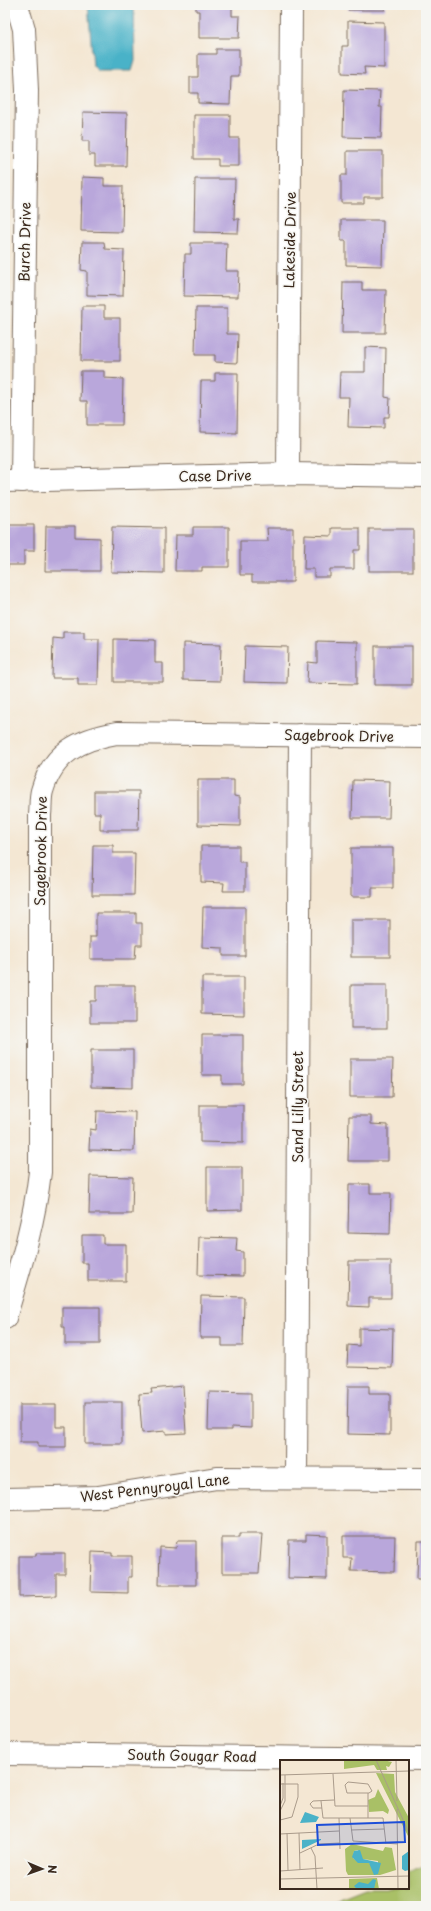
<svg xmlns="http://www.w3.org/2000/svg" width="431" height="1911" viewBox="0 0 431 1911" font-family="'Playpen Sans',sans-serif">
<rect width="100%" height="100%" fill="#f6f6f2"/>
<filter id="ink" filterUnits="userSpaceOnUse"><feTurbulence type="fractalNoise" baseFrequency=".025" numOctaves="2"/><feDisplacementMap in="SourceGraphic" scale="8" xChannelSelector="R" yChannelSelector="G"/><feConvolveMatrix kernelMatrix="1 2 1 2 8 2 1 2 1" color-interpolation-filters="sRGB"/></filter>
<filter id="wash" filterUnits="userSpaceOnUse"><feTurbulence type="fractalNoise" baseFrequency=".012" numOctaves="4" result="noise"/><feDisplacementMap in="SourceGraphic" scale="16" xChannelSelector="R" yChannelSelector="G"/><feGaussianBlur stdDeviation="0.9" result="paint"/><feColorMatrix in="noise" values="0 0 0 0 0 0 0 0 0 0 0 0 0 0 0 0 0 1.4 0 .05"/><feComposite in="paint" operator="in"/></filter>
<g filter="url(#wash)">
<rect width="100%" height="100%" fill="#f4e7d3"/>
<polygon fill="#a9c066" stroke="#727542" points="426,1864 426,1906 320,1906 365,1888 408,1888 408,1871"/>
<polygon fill="#4ab2c8" stroke="#426e73" points="88,5 134,5 135,61 132,71 98,71 93,66"/>
<g id="blocks">
<g fill="#b9a7db">
<polygon points="196,5 232,5 232,16 240,16 239,38 199,38 199,11 196,11"/>
<rect x="348" y="5" width="37" height="5"/>
<polygon points="348,21 384,22 384,68 364,67 365,74 342,73 342,46 348,46"/>
<polygon points="216,49 239,49 239,76 231,76 230,104 198,103 198,93 190,93 190,77 198,77 198,54 216,54"/>
<polygon points="344,90 380,91 379,107 382,107 381,138 343,137"/>
<polygon points="83,112 127,113 126,166 95,166 95,155 89,155 89,141 82,141"/>
<polygon points="194,115 230,115 230,138 239,138 239,166 218,166 218,159 194,159"/>
<polygon points="347,151 383,151 383,197 364,197 364,203 341,203 341,175 347,175"/>
<polygon points="82,177 104,178 104,186 123,186 122,232 81,231"/>
<polygon points="195,179 235,179 234,219 239,219 238,233 194,232"/>
<polygon points="341,220 383,220 382,266 346,265 346,241 341,241"/>
<polygon points="82,242 104,242 105,249 124,250 123,296 87,295 87,271 81,270"/>
<polygon points="191,243 227,243 226,271 239,271 238,297 184,296 185,254 191,254"/>
<polygon points="343,282 362,282 362,290 386,290 385,333 342,333"/>
<polygon points="82,306 104,306 104,318 120,318 120,361 81,361"/>
<polygon points="196,308 227,308 227,334 238,334 237,363 215,362 215,355 195,355"/>
<polygon points="365,347 386,348 385,397 390,398 389,417 384,417 384,428 348,427 349,397 339,397 340,372 365,372"/>
<polygon points="81,371 104,371 104,378 123,379 122,425 87,425 87,401 80,401"/>
<polygon points="215,373 238,373 237,433 200,432 201,381 215,381"/>
<polygon points="5,525 34,525 34,551 24,551 24,565 8,565 8,568 5,568"/>
<polygon points="46,526 75,526 75,537 100,538 100,571 45,571"/>
<polygon points="112,527 164,528 164,573 111,572"/>
<polygon points="193,527 229,527 229,567 202,567 202,571 175,571 176,535 193,535"/>
<polygon points="267,528 293,528 293,582 252,582 252,575 240,575 240,541 268,541"/>
<polygon points="332,528 360,528 360,550 354,550 354,569 330,569 330,577 314,577 314,569 304,569 305,535 332,536"/>
<rect x="369" y="529" width="44" height="42"/>
<polygon points="63,632 84,632 84,639 99,639 98,685 78,685 78,678 52,678 53,638 63,639"/>
<polygon points="114,639 155,640 155,663 163,663 163,682 114,682"/>
<polygon points="317,641 357,642 357,684 307,683 308,662 317,663"/>
<polygon points="183,643 221,644 220,681 183,680"/>
<polygon points="245,646 288,647 287,683 244,682"/>
<rect x="375" y="646" width="37" height="39"/>
<polygon points="198,780 234,780 234,796 240,797 240,826 198,825"/>
<polygon points="353,780 390,781 389,818 352,818"/>
<polygon points="94,791 139,791 138,830 100,830 100,813 94,813"/>
<polygon points="93,845 113,845 113,853 135,853 134,895 92,895"/>
<polygon points="201,846 239,846 239,862 245,862 245,891 223,891 224,883 201,882"/>
<polygon points="351,848 393,848 393,888 372,888 372,897 351,897"/>
<polygon points="203,907 245,907 245,956 223,956 223,948 202,947"/>
<polygon points="96,913 136,913 136,923 142,923 142,945 136,945 135,959 90,959 90,937 96,937"/>
<rect x="351" y="920" width="39" height="37"/>
<polygon points="202,977 244,977 244,1015 202,1014"/>
<polygon points="96,985 135,985 135,1023 90,1023 90,1001 96,1001"/>
<rect x="351" y="985" width="36" height="43"/>
<polygon points="202,1035 243,1035 243,1084 222,1084 222,1075 202,1075"/>
<polygon points="91,1050 133,1050 133,1088 91,1087"/>
<polygon points="350,1059 393,1059 392,1097 350,1097"/>
<polygon points="200,1105 243,1105 243,1143 200,1142"/>
<polygon points="97,1111 135,1112 134,1151 89,1150 90,1129 96,1130"/>
<polygon points="349,1116 371,1116 371,1124 388,1125 388,1161 348,1161"/>
<polygon points="207,1167 242,1167 242,1210 207,1211"/>
<polygon points="90,1176 133,1177 132,1214 89,1214"/>
<polygon points="349,1184 370,1184 370,1193 391,1193 390,1234 348,1233"/>
<polygon points="82,1235 103,1235 103,1244 126,1244 126,1281 88,1281 88,1263 82,1263"/>
<polygon points="199,1237 237,1238 236,1251 243,1252 243,1276 198,1275"/>
<polygon points="349,1261 391,1261 391,1298 369,1298 369,1307 348,1306"/>
<polygon points="201,1296 244,1297 243,1346 222,1346 222,1338 200,1338"/>
<polygon points="62,1307 100,1307 100,1344 65,1344 65,1327 62,1327"/>
<polygon points="359,1328 393,1329 392,1368 347,1367 348,1345 359,1346"/>
<polygon points="183,1386 186,1433 166,1434 166,1431 142,1433 139,1394 152,1393 151,1389"/>
<polygon points="348,1386 369,1386 369,1394 390,1394 390,1435 347,1434"/>
<polygon points="209,1392 251,1393 251,1428 232,1427 232,1430 208,1430"/>
<rect x="85" y="1402" width="37" height="42"/>
<polygon points="20,1405 56,1405 56,1427 66,1427 66,1447 38,1447 38,1442 20,1442"/>
<polygon points="239,1534 262,1534 259,1573 222,1573 222,1538 239,1538"/>
<polygon points="306,1534 327,1535 327,1579 288,1578 289,1540 306,1540"/>
<polygon points="343,1536 395,1536 394,1572 351,1571 352,1558 343,1558"/>
<polygon points="177,1541 196,1541 196,1585 159,1585 160,1547 176,1548"/>
<polygon points="418,1541 426,1541 426,1579 417,1579"/>
<polygon points="92,1552 112,1553 112,1556 132,1556 132,1577 128,1577 128,1593 91,1592"/>
<polygon points="36,1553 65,1553 65,1574 56,1574 56,1596 19,1597 19,1556 36,1556"/>
</g>
</g>
</g>
<g filter="url(#ink)">
<use href="#blocks" fill-opacity="0" stroke="#7c6c5d" stroke-width="1"/>
<g fill="none" stroke-linecap="round" stroke-linejoin="round">
<defs>
<g id="minor">
<polyline points="17,5 24,29 27,90 22,481"/>
<polyline points="288,474 291,5"/>
<polyline points="5,481 288,474 426,476"/>
<path d="M 5,1318 C 20,1268 34,1224 40,1172 L 40,815 C 41,807 40,798 42,791 C 53,752 81,739 117,733 L 426,737"/>
<polyline points="296,1478 300,735"/>
<polyline points="5,1499 98,1497 217,1478 426,1479"/>
</g>
<polyline id="tertiary" points="5,1754 426,1759"/>
</defs>
<use href="#minor" stroke="#7c6c5d" stroke-width="24"/>
<use href="#tertiary" stroke="#7c6c5d" stroke-width="24"/>
<use href="#minor" stroke="#fff" stroke-width="22"/>
<use href="#tertiary" stroke="#fff" stroke-width="22"/>
</g>
</g>
<g text-anchor="middle" stroke-width="3" stroke-linejoin="round" paint-order="stroke">
<g font-size="14" fill="#3b2a1e" stroke="#f6f6f2">
<text transform="translate(290 240) rotate(-89)" y="5">Lakeside Drive</text>
<text transform="translate(25 242) rotate(-89)" y="5">Burch Drive</text>
<text transform="translate(215 476) rotate(-1)" y="5">Case Drive</text>
<text transform="translate(339 736) rotate(1)" y="5">Sagebrook Drive</text>
<text transform="translate(41 851) rotate(-89)" y="5">Sagebrook Drive</text>
<text transform="translate(298 1107) rotate(-90)" y="5">Sand Lilly Street</text>
<text transform="translate(155 1488) rotate(-7)" y="5">West Pennyroyal Lane</text>
<text transform="translate(192 1756) rotate(1)" y="5">South Gougar Road</text>
</g>
</g>
<g transform="translate(280 1760)">
<rect width="129" height="129" fill="#f4e7d3"/>
<path d="M 64,0 L 103,0 L 112,2 L 109,7 L 106,6 L 107,10 L 97,10 L 94,5 L 64,9 ZM 96,13 L 114,14 L 115,32 L 129,58 L 129,78 ZM 98,29 L 109,50 L 108,54 L 103,51 L 89,52 L 88,40 L 95,37 ZM 72,84 L 103,91 L 105,87 L 112,88 L 116,110 L 100,115 L 68,115 L 66,111 L 65,89 ZM 78,90 L 82,99 L 98,101 L 98,112 L 89,103 L 79,103 L 73,98 L 74,91 ZM 97,118 L 99,129 L 69,129 L 69,119 Z" fill="#a9c066" fill-rule="evenodd"/>
<path d="M 25,52 L 39,57 L 36,62 L 20,63 ZM 41,79 L 41,80 L 22,89 L 22,80 ZM 80,90 L 83,99 L 101,103 L 98,114 L 94,115 L 89,103 L 78,103 L 72,97 L 74,91 ZM 129,91 L 129,110 L 125,111 L 122,109 L 122,96 ZM 93,119 L 96,120 L 94,129 L 77,129 L 74,126 L 79,122 L 88,124 Z" fill="#4ab2c8"/>
<path fill="none" stroke="#aa9b8b" stroke-width="1" d="M 96,0 L 129,73M 116,0 L 117,41M 53,14 L 55,46 L 88,46M 0,15 L 129,11M 68,22 L 88,24 L 92,31 L 89,33 L 67,33 L 65,25 ZM 0,24 L 18,24 L 18,37 L 12,57 L 0,60M 88,33 L 88,58M 41,41 L 43,58 L 103,58 L 106,84M 0,46 L 3,38 L 3,23M 42,48 L 33,48 L 30,44 L 33,41 L 54,40M 117,49 L 118,129M 0,51 L 5,41 L 5,15M 59,58 L 60,89M 70,58 L 73,81 L 118,84M 71,70 L 104,69M 7,73 L 8,110M 19,73 L 20,110M 0,74 L 59,71M 31,88 L 35,96 L 37,129M 20,93 L 39,84 L 60,83M 0,111 L 43,108M 0,119 L 129,116M 5,129 L 31,129"/>
<path fill="#1d4ed8" fill-opacity="0.15" stroke="#1d4ed8" stroke-width="2" d="M 124,62 L 125,82 L 38,85 L 37,65 Z"/>
<rect width="129" height="129" fill="none" stroke="#3b2a1e" stroke-width="2"/>
</g>
<rect width="431" height="1911" fill="none" stroke="#f6f6f2" stroke-width="20"/>
<g transform="translate(42 1869) rotate(92)" stroke="#f6f6f2" stroke-width="3" paint-order="stroke">
<path d="M0-3L7 15L0 10L-7 15Z" fill="#3b2a1e"/>
<text y="-6" font-size="11" font-weight="bold" text-anchor="middle" fill="#3b2a1e">N</text>
</g>
</svg>
